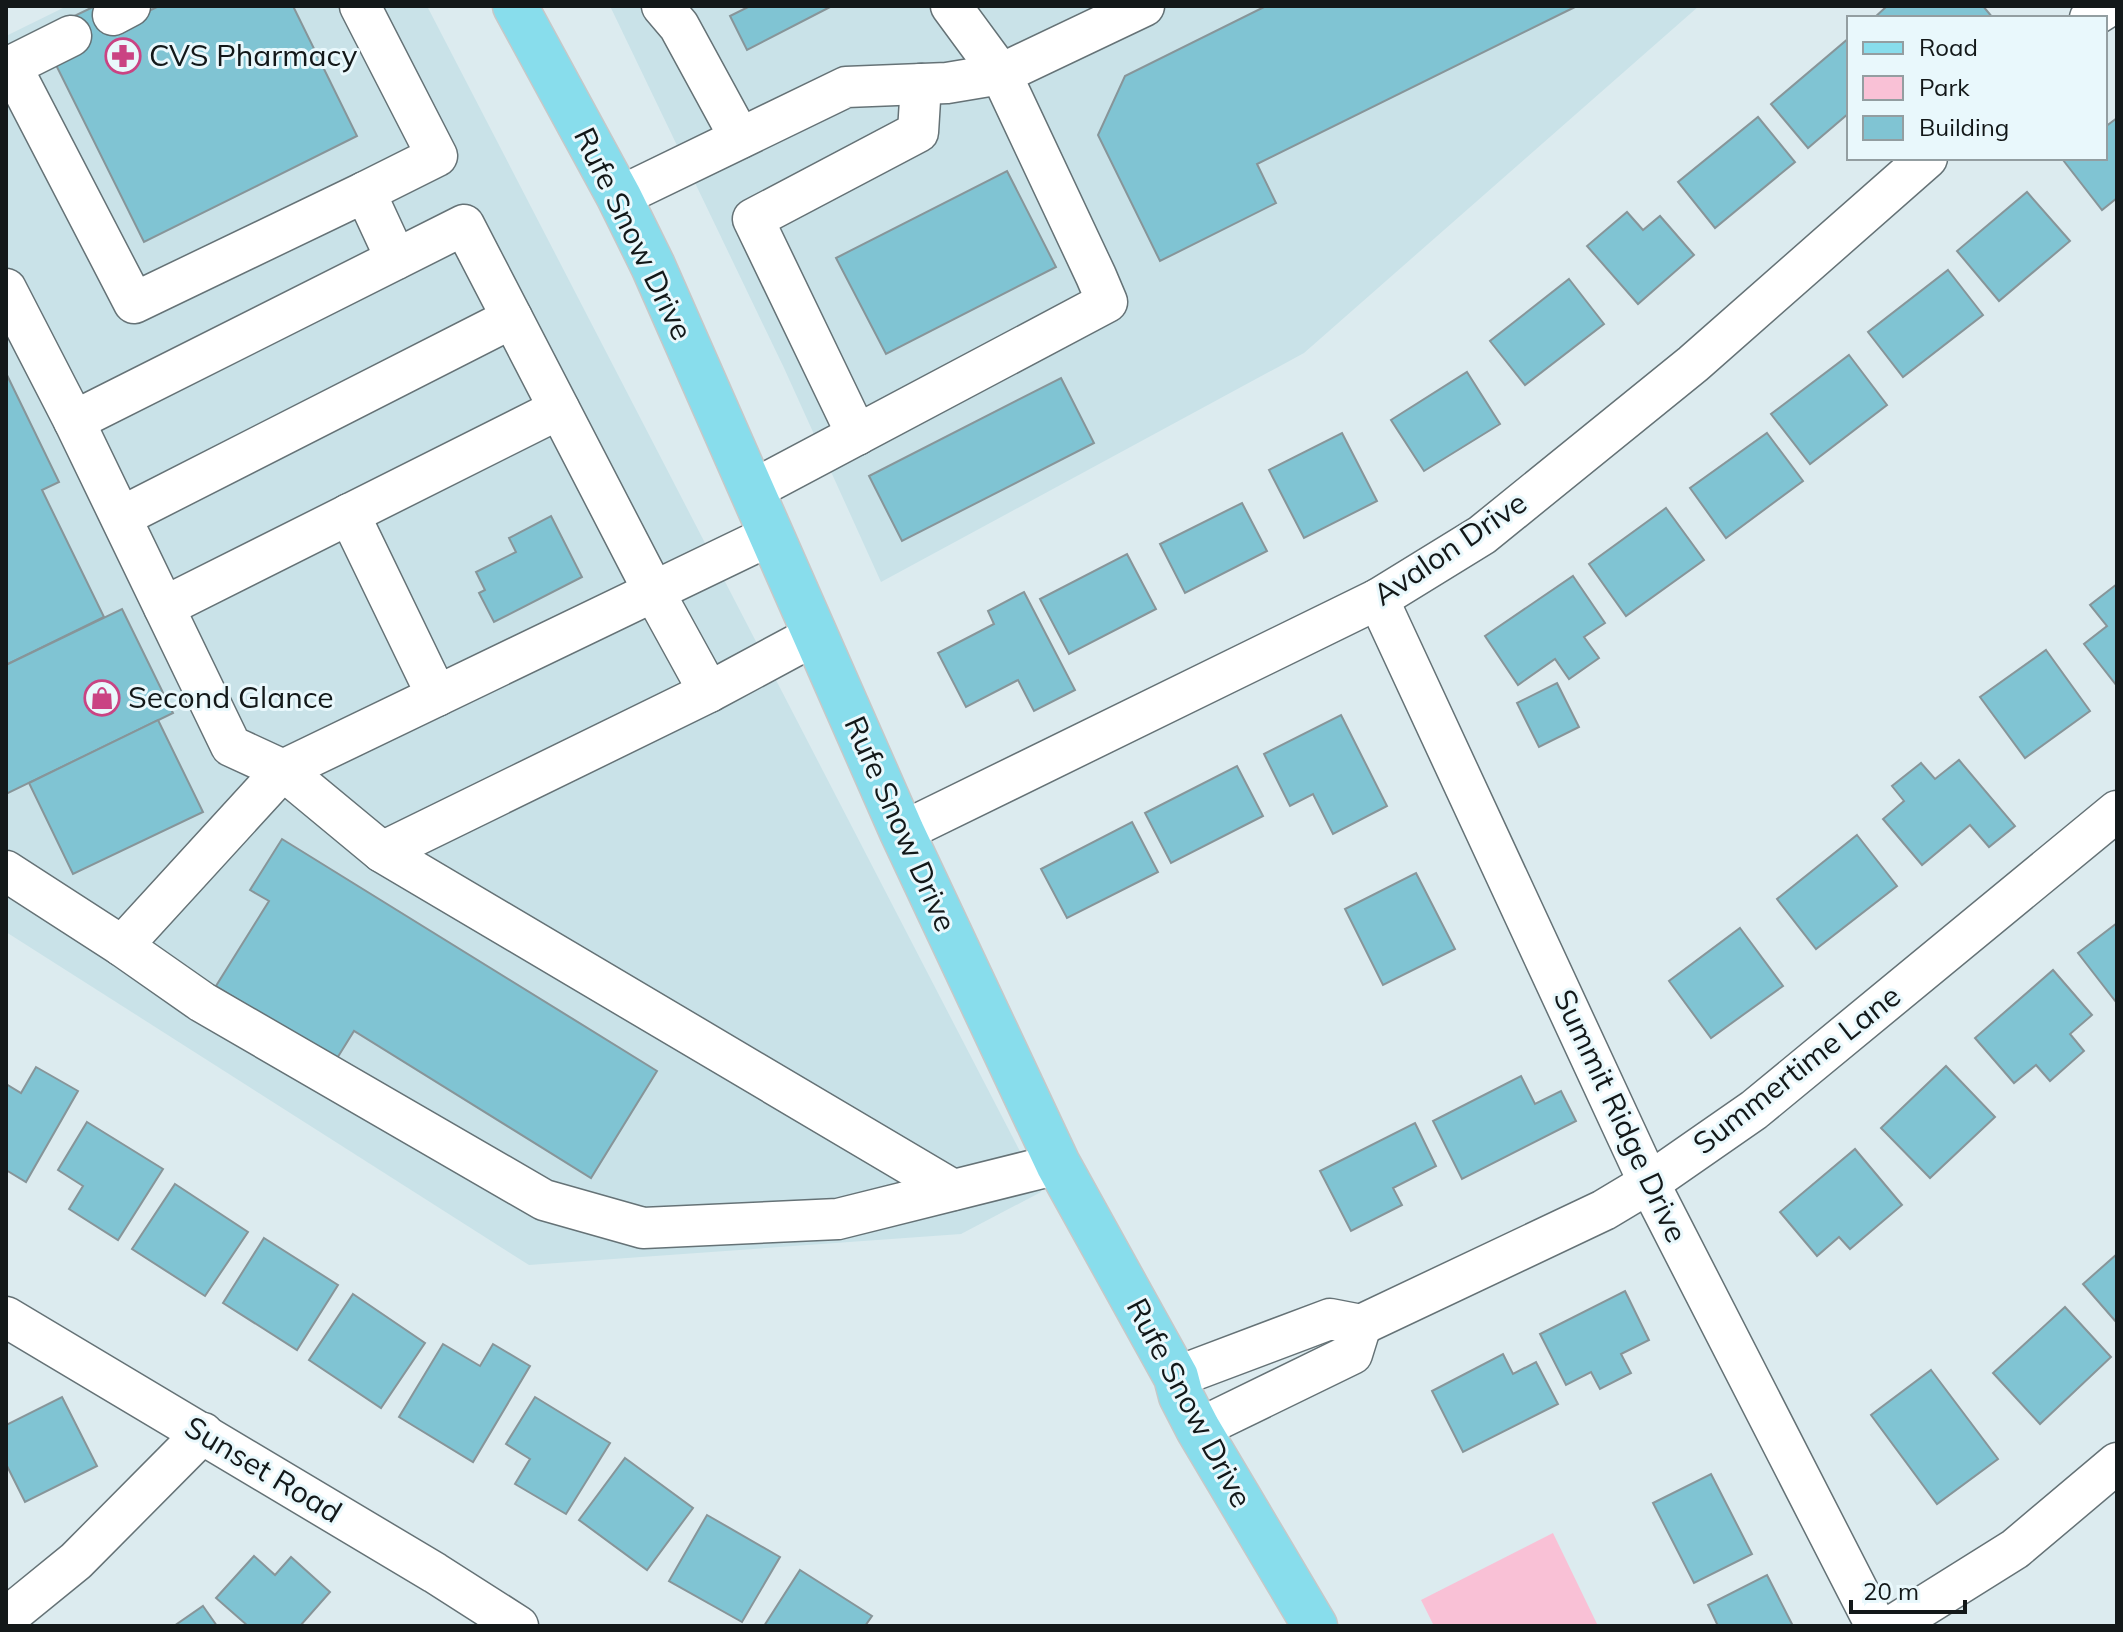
<svg xmlns="http://www.w3.org/2000/svg" width="2123" height="1632" viewBox="0 0 2123 1632" font-family="Mulish,sans-serif">
<rect width="100%" height="100%" fill="#dcebef"/>
<g fill="#c9e2e8">
<polygon points="67,6 427,6 1041,1192 961,1234 529,1265 6,932 6,36"/>
<polygon points="610,6 1699,6 1304,353 881,582 784,368"/>
</g>
<polygon fill="#f9c1d6" points="1553,1533 1598,1626 1434,1626 1421,1600"/>
<g fill="#80c4d3" stroke="#879599" stroke-width="2">
<polygon points="95,6 108,6 118,26 159,6 293,6 357,136 144,242 53,59 64,21"/>
<polygon points="750,6 832,6 747,50 730,16"/>
<polygon points="1266,6 1577,6 1257,164 1276,203 1160,261 1098,135 1125,76"/>
<polygon points="1887,6 1983,6 1993,18 1874,18"/>
<polygon points="1849,38 1849,113 1808,148 1771,104"/>
<polygon points="1758,117 1795,162 1715,228 1678,182"/>
<polygon points="2117,118 2117,198 2102,210 2063,160 2105,158 2105,127"/>
<polygon points="1007,171 1056,267 886,354 836,258"/>
<polygon points="2027,192 2070,241 1999,301 1957,251"/>
<polygon points="1627,212 1643,230 1660,216 1694,255 1638,304 1587,246"/>
<polygon points="1948,270 1983,315 1903,377 1868,332"/>
<polygon points="1569,279 1604,324 1525,385 1490,341"/>
<polygon points="1849,355 1887,405 1810,464 1771,414"/>
<polygon points="1467,372 1500,424 1424,471 1391,420"/>
<polygon points="6,373 59,482 42,490 104,617 6,665"/>
<polygon points="1061,378 1094,443 902,541 869,476"/>
<polygon points="1342,433 1377,501 1304,538 1269,470"/>
<polygon points="1767,433 1803,481 1726,538 1690,488"/>
<polygon points="1242,503 1267,551 1185,593 1160,544"/>
<polygon points="1666,508 1704,560 1626,616 1589,564"/>
<polygon points="551,516 582,577 494,622 479,593 485,590 476,572 516,552 509,538"/>
<polygon points="1127,554 1156,609 1069,654 1040,599"/>
<polygon points="1573,576 1605,623 1584,637 1599,658 1569,679 1555,659 1518,685 1485,636"/>
<polygon points="2117,584 2117,686 2084,644 2107,626 2090,605"/>
<polygon points="1024,592 1075,690 1034,711 1018,680 966,707 938,653 994,624 988,611"/>
<polygon points="122,609 173,713 6,794 6,665"/>
<polygon points="2046,650 2090,711 2025,758 1980,697"/>
<polygon points="1557,683 1579,727 1539,747 1517,703"/>
<polygon points="1341,715 1387,806 1333,834 1313,794 1290,806 1264,754"/>
<polygon points="158,720 203,812 73,874 29,783"/>
<polygon points="1959,760 2015,826 1989,847 1970,825 1922,865 1883,819 1904,801 1892,786 1921,763 1935,779"/>
<polygon points="1237,766 1263,816 1171,863 1145,813"/>
<polygon points="1132,822 1158,872 1067,918 1041,869"/>
<polygon points="1857,835 1897,886 1816,949 1777,899"/>
<polygon points="282,839 657,1071 591,1178 354,1031 336,1060 216,986 269,901 250,890"/>
<polygon points="1416,873 1455,949 1383,985 1345,909"/>
<polygon points="2117,923 2117,1002 2116,1002 2078,953"/>
<polygon points="1740,928 1783,986 1711,1038 1669,981"/>
<polygon points="2053,970 2092,1015 2070,1034 2084,1051 2050,1081 2036,1065 2014,1083 1975,1038"/>
<polygon points="1946,1066 1995,1117 1930,1178 1881,1128"/>
<polygon points="36,1067 78,1091 26,1182 6,1170 6,1084 21,1093"/>
<polygon points="1521,1076 1535,1104 1561,1091 1576,1121 1462,1179 1433,1121"/>
<polygon points="87,1122 163,1169 118,1240 69,1209 83,1186 58,1170"/>
<polygon points="1415,1123 1436,1166 1393,1188 1402,1205 1351,1231 1320,1171"/>
<polygon points="1855,1149 1902,1205 1850,1249 1839,1237 1817,1256 1780,1212"/>
<polygon points="175,1184 248,1232 205,1296 132,1249"/>
<polygon points="264,1238 338,1285 297,1350 223,1303"/>
<polygon points="2117,1254 2117,1323 2083,1284"/>
<polygon points="1625,1291 1649,1340 1621,1354 1631,1373 1600,1389 1591,1372 1566,1385 1540,1334"/>
<polygon points="353,1294 425,1343 381,1408 309,1360"/>
<polygon points="2065,1307 2111,1357 2040,1424 1993,1373"/>
<polygon points="443,1344 480,1366 493,1344 530,1366 473,1462 399,1417"/>
<polygon points="1503,1354 1513,1374 1536,1362 1558,1404 1463,1452 1432,1391"/>
<polygon points="1931,1370 1998,1459 1937,1504 1871,1415"/>
<polygon points="62,1397 97,1466 25,1502 6,1464 6,1425"/>
<polygon points="535,1397 610,1443 566,1514 515,1484 530,1459 506,1444"/>
<polygon points="625,1458 693,1508 647,1570 579,1520"/>
<polygon points="1711,1474 1752,1554 1694,1583 1653,1503"/>
<polygon points="707,1515 780,1557 742,1622 669,1581"/>
<polygon points="254,1556 275,1575 291,1557 330,1592 300,1626 248,1626 216,1598"/>
<polygon points="800,1570 872,1616 865,1626 764,1626"/>
<polygon points="1767,1575 1793,1626 1718,1626 1708,1605"/>
<polygon points="203,1606 217,1626 174,1626"/>
</g>
<g fill="none" stroke-linecap="round" stroke-linejoin="round">
<defs>
<g id="minor">
<polyline points="360,6 437,156 365,192"/>
<polyline points="662,6 679,26 740,138"/>
<polyline points="951,6 1001,74 1144,6"/>
<polyline points="113,15 130,6"/>
<polyline points="2090,18 2109,6"/>
<polyline points="11,66 71,36"/>
<polyline points="6,69 11,66 134,303 365,192 396,259"/>
<polyline points="619,197 846,87 947,83 1001,74 1096,276 1107,302 751,491"/>
<polyline points="6,289 74,421 231,746 283,770 382,852 953,1190"/>
<polyline points="74,421 464,225 654,592 709,692"/>
<polyline points="857,435 753,219 918,132 921,84"/>
<polyline points="349,514 437,696"/>
<polyline points="121,517 512,318"/>
<polyline points="1378,599 1649,1183 1876,1626"/>
<polyline points="164,607 559,409"/>
<polyline points="902,832 1378,599 1482,535 1693,364 1927,158"/>
<polyline points="382,852 709,692 815,635"/>
<polyline points="6,871 122,946 283,770 771,535"/>
<polyline points="122,946 202,1002 544,1200 643,1228 838,1219 1058,1164"/>
<polyline points="6,1317 435,1573 518,1626"/>
<polyline points="1176,1377 1330,1319 1361,1325 1604,1210 1649,1183 1754,1110 2117,811"/>
<polyline points="1198,1429 1352,1354 1361,1325"/>
<polyline points="6,1618 76,1561 203,1433"/>
<polyline points="1892,1626 2015,1549 2117,1463"/>
</g>
<polyline id="major" points="515,6 619,197 653,266 902,832 1058,1164 1176,1377 1181,1396 1198,1429 1315,1626"/>
</defs>
<use href="#minor" stroke="#657276" stroke-width="43"/>
<use href="#major" stroke="#c6c8c8" stroke-width="47"/>
<use href="#minor" stroke="#fff" stroke-width="40"/>
<use href="#major" stroke="#88ddec" stroke-width="44"/>
</g>
<defs>
<symbol id="pharmacy-ring" viewBox="-11 -11 22 22"><circle r="9.5" fill="#e9f8fc" stroke="#ca4383" stroke-width="1.5"/><path d="M-2-6h4v4h4v4h-4v4h-4v-4h-4v-4h4Z" fill="#ca4383"/></symbol>
<symbol id="shop-ring" viewBox="-11 -11 22 22"><circle r="9.5" fill="#e9f8fc" stroke="#ca4383" stroke-width="1.5"/><path d="M-5-2.5h2.3a2.7 3.5 0 0 1 5.4 0H5L5.5 6h-11ZM-1.5-2.5h3a1.5 2.3 0 0 0-3 0Z" fill="#ca4383"/></symbol>
</defs>
<g fill-rule="evenodd">
<use href="#pharmacy-ring" x="103" y="36" width="40" height="40"/>
<use href="#shop-ring" x="82" y="678" width="40" height="40"/>
</g>
<g text-anchor="middle" stroke-width="6" stroke-linejoin="round" paint-order="stroke">
<g font-size="30" fill="#131819" stroke="#e9f8fc" text-anchor="start">
<text x="149" y="66">CVS Pharmacy</text>
<text x="128" y="708">Second Glance</text>
</g>
<g font-size="30" fill="#131819" stroke="#e9f8fc">
<text transform="translate(633 234) rotate(64)" y="10">Rufe Snow Drive</text>
<text transform="translate(1450 549) rotate(-34)" y="10">Avalon Drive</text>
<text transform="translate(900 824) rotate(66)" y="10">Rufe Snow Drive</text>
<text transform="translate(1797 1070) rotate(-38)" y="10">Summertime Lane</text>
<text transform="translate(1620 1116) rotate(65)" y="10">Summit Ridge Drive</text>
<text transform="translate(1189 1403) rotate(62)" y="10">Rufe Snow Drive</text>
<text transform="translate(263 1470) rotate(31)" y="10">Sunset Road</text>
</g>
</g>
<rect width="2123" height="1632" fill="none" stroke="#131819" stroke-width="16"/>
<rect x="1847" y="16" width="260" height="144" fill="#e9f8fc" stroke="#939ea1" stroke-width="2"/>
<rect x="1863" y="42" width="40" height="12" fill="#88ddec" stroke="#939ea1" stroke-width="2"/>
<text x="1919" y="56" font-size="24" fill="#131819">Road</text>
<rect x="1863" y="76" width="40" height="24" fill="#f9c1d6" stroke="#939ea1" stroke-width="2"/>
<text x="1919" y="96" font-size="24" fill="#131819">Park</text>
<rect x="1863" y="116" width="40" height="24" fill="#80c4d3" stroke="#939ea1" stroke-width="2"/>
<text x="1919" y="136" font-size="24" fill="#131819">Building</text>
<path d="M1851 1600v12h114v-12" fill="none" stroke="#131819" stroke-width="4"/>
<text x="1863" y="1600" font-size="24" fill="#131819" stroke="#e9f8fc" stroke-width="6" paint-order="stroke">20 m</text>
</svg>
